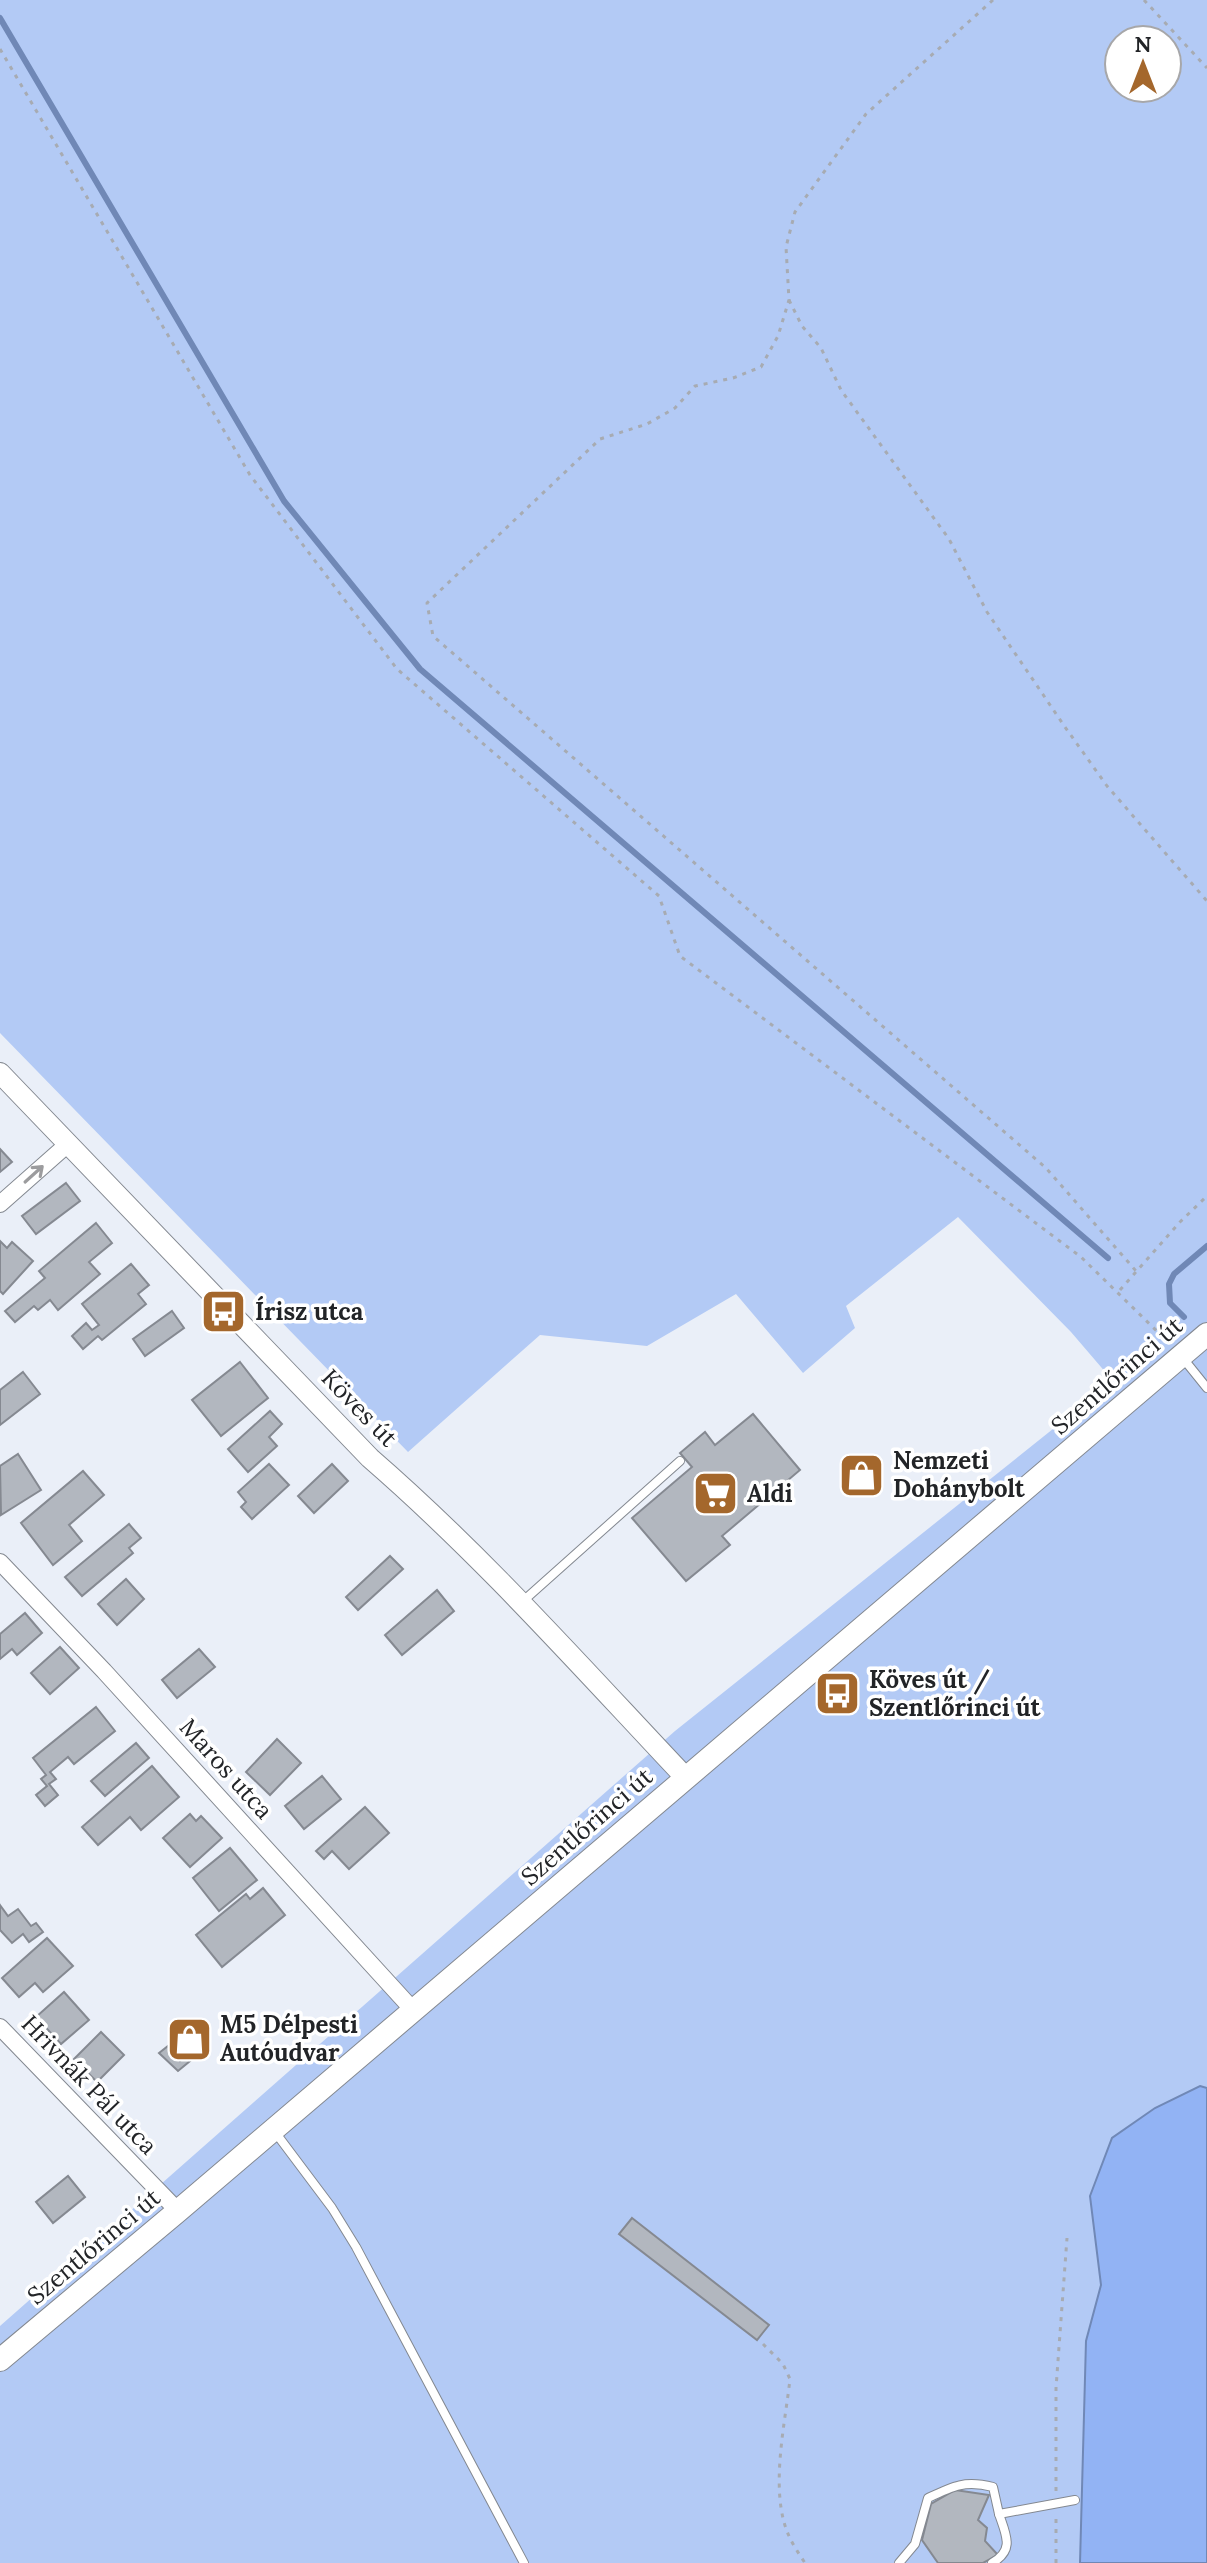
<svg xmlns="http://www.w3.org/2000/svg" width="1207" height="2563" viewBox="0 0 1207 2563" font-family="Lora,serif">
<rect width="100%" height="100%" fill="#eaeff8"/>
<path fill="#b3caf5" fill-rule="evenodd" d="M 0,0 L 1207,0 L 1207,2563 L 0,2563 L 0,2326 L 675,1731 L 1113,1381 L 1071,1332 L 958,1217 L 846,1306 L 855,1328 L 803,1373 L 736,1294 L 647,1346 L 540,1335 L 408,1452 L 0,1033 ZM 1119,40 L 1167,40 L 1167,88 L 1119,88 Z"/>
<polygon fill="#92b3f4" stroke="#7088b6" stroke-width="2" points="1200,2086 1207,2088 1207,2563 1080,2563 1086,2341 1101,2285 1090,2196 1112,2138 1155,2108"/>
<g fill="none" stroke-linecap="round" stroke-linejoin="round">
<g stroke="#7088b6" stroke-width="6">
<polyline points="0,18 284,501 420,669 1108,1258"/>
<polyline points="1184,1317 1170,1303 1169,1284 1174,1274 1207,1246"/>
</g>
</g>
<g fill="#b2b7bf" stroke="#858991" stroke-width="2">
<polygon points="0,1149 12,1162 0,1172"/>
<polygon points="66,1183 80,1201 36,1234 22,1216"/>
<polygon points="96,1223 112,1243 89,1262 100,1274 58,1310 50,1300 38,1310 34,1306 15,1322 5,1311 45,1278 39,1271"/>
<polygon points="0,1241 7,1248 12,1242 33,1261 3,1294 0,1291"/>
<polygon points="131,1264 149,1285 138,1294 146,1304 102,1340 98,1336 83,1349 72,1336 86,1323 92,1330 99,1325 82,1304"/>
<polygon points="172,1311 184,1328 145,1356 133,1339"/>
<polygon points="240,1362 268,1398 221,1436 192,1400"/>
<polygon points="23,1372 40,1394 0,1425 0,1390"/>
<polygon points="270,1411 282,1424 269,1437 277,1446 248,1472 228,1449"/>
<polygon points="753,1414 800,1470 722,1536 730,1545 686,1581 632,1518 692,1467 680,1453 705,1432 715,1445"/>
<polygon points="18,1454 41,1490 1,1515 0,1466"/>
<polygon points="269,1464 289,1485 252,1519 241,1507 246,1502 238,1492"/>
<polygon points="332,1464 348,1481 314,1513 298,1496"/>
<polygon points="83,1471 104,1495 69,1525 82,1541 53,1565 21,1523"/>
<polygon points="129,1524 141,1538 129,1548 133,1553 82,1596 65,1577"/>
<polygon points="390,1556 403,1569 358,1610 346,1597"/>
<polygon points="126,1579 144,1599 117,1625 98,1604"/>
<polygon points="437,1590 454,1611 402,1655 385,1635"/>
<polygon points="25,1613 42,1633 17,1655 12,1649 0,1659 0,1634"/>
<polygon points="60,1647 79,1668 50,1694 31,1673"/>
<polygon points="199,1649 215,1667 177,1698 162,1680"/>
<polygon points="96,1707 115,1731 74,1764 68,1757 50,1772 56,1779 49,1784 58,1795 45,1806 36,1795 47,1786 41,1779 46,1775 33,1758"/>
<polygon points="277,1739 301,1763 270,1795 246,1772"/>
<polygon points="136,1743 149,1758 105,1796 91,1781"/>
<polygon points="152,1766 179,1797 141,1830 130,1817 98,1845 82,1827"/>
<polygon points="322,1776 341,1799 304,1829 285,1806"/>
<polygon points="365,1807 389,1833 349,1869 332,1851 324,1859 316,1851"/>
<polygon points="190,1814 196,1821 201,1816 222,1838 190,1867 163,1838"/>
<polygon points="230,1848 257,1880 219,1911 193,1878"/>
<polygon points="263,1888 285,1915 222,1967 196,1935 246,1894 250,1899"/>
<polygon points="0,1905 8,1916 18,1909 31,1926 36,1923 43,1932 29,1942 23,1934 12,1943 0,1930"/>
<polygon points="47,1938 73,1966 43,1992 35,1983 19,1997 2,1978"/>
<polygon points="64,1992 89,2020 61,2044 36,2017"/>
<polygon points="190,2023 205,2042 187,2057 190,2061 178,2071 159,2053 168,2046 180,2061 184,2057 170,2039"/>
<polygon points="101,2032 124,2055 97,2082 74,2059"/>
<polygon points="68,2176 85,2197 53,2223 36,2202"/>
<polygon points="632,2218 769,2325 757,2340 619,2234"/>
<polygon points="955,2490 989,2495 978,2520 987,2528 985,2541 998,2555 983,2563 938,2563 922,2540 931,2504"/>
</g>
<g fill="none" stroke-linecap="round" stroke-linejoin="round">
<defs>
<g id="service">
<polyline points="1182,1357 1207,1388"/>
<polyline points="522,1602 680,1461"/>
<polyline points="275,2132 332,2208 356,2247 524,2563"/>
<path d="M 899,2563 L 915,2544 L 928,2498 C 953,2486 965,2480 993,2487 L 999,2514"/>
<path d="M 992,2563 C 1015,2550 1006,2535 999,2514 L 1075,2500"/>
</g>
<g id="minor">
<polyline points="0,1204 69,1143"/>
<polyline points="0,1562 104,1671 413,2010"/>
<polyline points="0,2027 178,2211"/>
</g>
<path id="tertiary" d="M 0,1073 L 370,1458 C 483,1556 582,1668 685,1777"/>
<polyline id="secondary" points="0,2360 178,2211 1207,1334"/>
</defs>
<use href="#service" stroke="#838890" stroke-width="10"/>
<use href="#minor" stroke="#838890" stroke-width="18"/>
<use href="#tertiary" stroke="#838890" stroke-width="22"/>
<use href="#secondary" stroke="#838890" stroke-width="24"/>
<g stroke="#a7abb2" stroke-width="3" stroke-dasharray="4 6" stroke-linecap="butt">
<polyline points="993,0 866,114 795,212 786,247 789,300 778,336 761,367 733,378 695,386 675,408 647,424 600,439 427,603 433,636 1046,1168 1136,1271"/>
<polyline points="1144,0 1207,68"/>
<polyline points="0,49 250,475 397,669 659,896 680,956 1081,1257 1166,1340"/>
<polyline points="789,300 802,326 821,348 841,390 949,539 987,612 1065,727 1107,786 1207,901"/>
<polyline points="1120,1290 1180,1222 1207,1196"/>
<path d="M 763,2344 L 783,2364 L 790,2379 C 785,2425 769,2492 789,2536 C 793,2545 799,2554 805,2563"/>
<polyline points="1056,2491 1056,2388 1067,2238"/>
<polyline points="1056,2519 1056,2563"/>
</g>
<use href="#service" stroke="#fff" stroke-width="8"/>
<use href="#minor" stroke="#fff" stroke-width="16"/>
<use href="#tertiary" stroke="#fff" stroke-width="20"/>
<use href="#secondary" stroke="#fff" stroke-width="22"/>
</g>
<defs><path id="oneway-shaft" d="M-6 0H5M1.5-3L5.5 0L1.5 3" fill="none" stroke-width="1.6" stroke-linecap="round" stroke-linejoin="round" transform="scale(2)"/></defs>
<use stroke="#9c9c9e" href="#oneway-shaft" transform="translate(34 1174) rotate(-42)"/>
<defs>
<symbol id="bus-square" viewBox="-11 -11 22 22"><rect x="-9" y="-9" width="18" height="18" rx="4" fill="#a4672c" stroke="#fff"/><path d="M-5-6H5V4H4V6H2V4H-2V6H-4V4H-5ZM-3.5-4V0h7V-4ZM-3.5 1.2v1.5H-2V1.2ZM2 1.2v1.5H3.5V1.2Z" fill="#fff"/></symbol>
<symbol id="shop-square" viewBox="-11 -11 22 22"><rect x="-9" y="-9" width="18" height="18" rx="4" fill="#a4672c" stroke="#fff"/><path d="M-5-2.5h2.3a2.7 3.5 0 0 1 5.4 0H5L5.5 6h-11ZM-1.5-2.5h3a1.5 2.3 0 0 0-3 0Z" fill="#fff"/></symbol>
<symbol id="supermarket-square" viewBox="-11 -11 22 22"><rect x="-9" y="-9" width="18" height="18" rx="4" fill="#a4672c" stroke="#fff"/><path d="M-6-5.5h2.5l.6 2H6L4.5 2H-2.5L-4.4-4H-6ZM-1.5 3.2a1.3 1.3 0 1 0 .1 0ZM3 3.2a1.3 1.3 0 1 0 .1 0Z" fill="#fff"/></symbol>
</defs>
<g fill-rule="evenodd">
<use href="#bus-square" x="198" y="1286" width="51" height="51"/>
<use href="#shop-square" x="836" y="1450" width="51" height="51"/>
<use href="#supermarket-square" x="690" y="1468" width="51" height="51"/>
<use href="#bus-square" x="812" y="1668" width="51" height="51"/>
<use href="#shop-square" x="164" y="2014" width="51" height="51"/>
</g>
<g text-anchor="middle" stroke-width="7" stroke-linejoin="round" paint-order="stroke">
<g font-size="24" font-weight="bold" fill="#222427" stroke="#fff" text-anchor="start">
<text x="255" y="1320">Írisz utca</text>
<text x="893" y="1469">Nemzeti<tspan x="893" dy="28">Dohánybolt</tspan></text>
<text x="747" y="1502">Aldi</text>
<text x="869" y="1688">Köves út /<tspan x="869" dy="28">Szentlőrinci út</tspan></text>
<text x="220" y="2033">M5 Délpesti<tspan x="220" dy="28">Autóudvar</tspan></text>
</g>
<g font-size="24" fill="#222427" stroke="#fff">
<text transform="translate(1117 1376) rotate(-41)" y="8">Szentlőrinci út</text>
<text transform="translate(359 1408) rotate(46)" y="8">Köves út</text>
<text transform="translate(226 1769) rotate(48)" y="8">Maros utca</text>
<text transform="translate(587 1827) rotate(-41)" y="8">Szentlőrinci út</text>
<text transform="translate(89 2085) rotate(46)" y="8">Hrivnák Pál utca</text>
<text transform="translate(94 2247) rotate(-40)" y="8">Szentlőrinci út</text>
</g>
</g>
<g transform="translate(1143 64)"><circle r="38" fill="#ffffff" stroke="#a7a7a9" stroke-width="2"/>
<path d="M0-6L14 30L0 20L-14 30Z" fill="#a4672c"/>
<text y="-12" font-size="22" font-weight="bold" text-anchor="middle" fill="#222427">N</text>
</g>
</svg>
